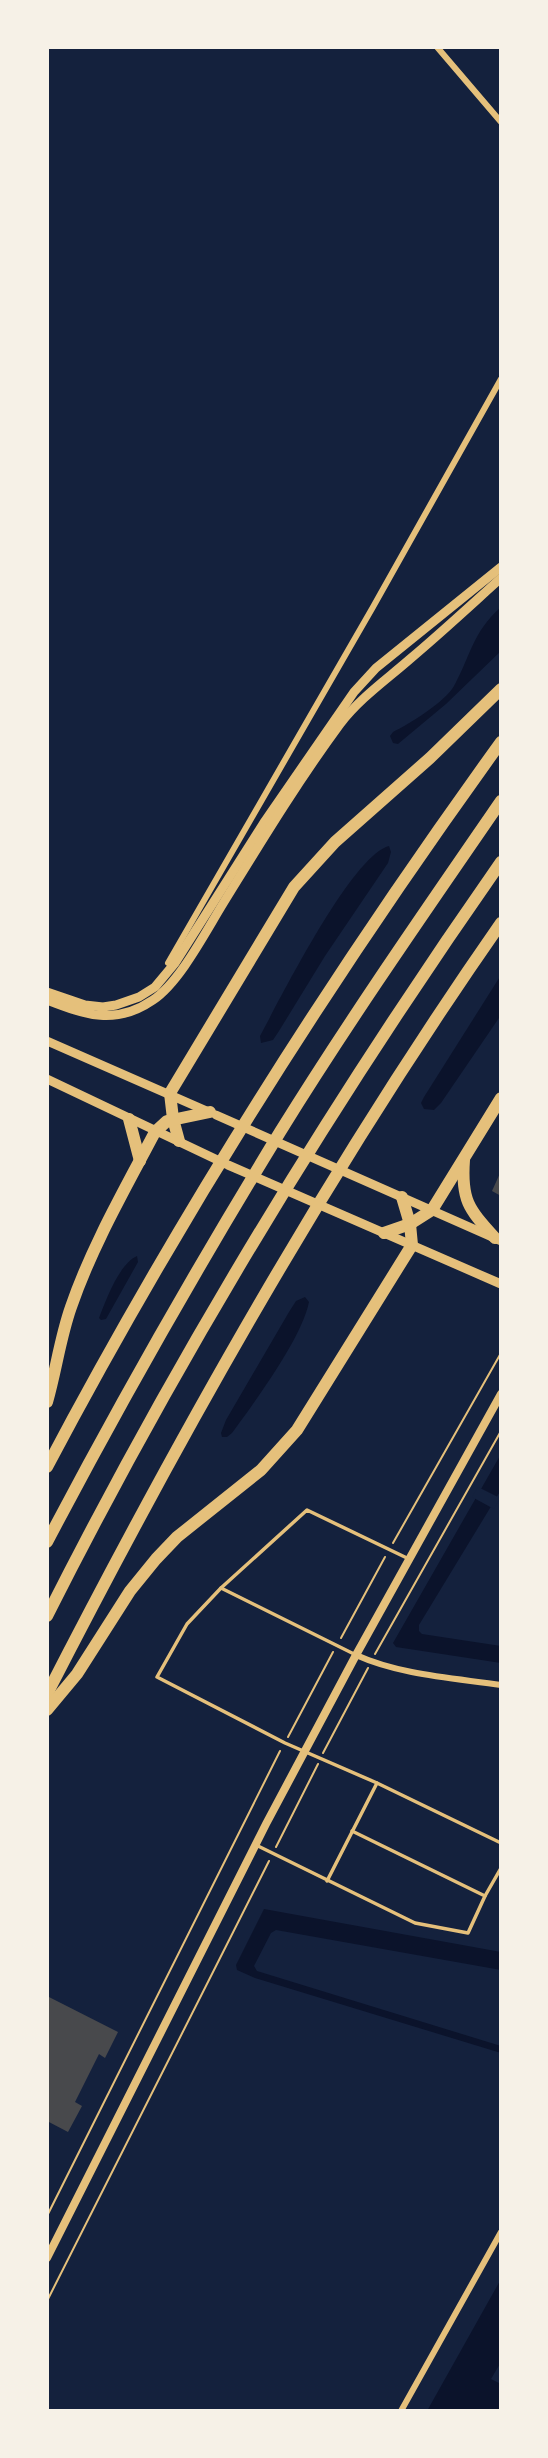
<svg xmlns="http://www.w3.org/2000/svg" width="548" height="2458" viewBox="0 0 548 2458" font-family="Cabin,sans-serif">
<rect width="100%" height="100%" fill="#14213d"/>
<g fill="#0b132b">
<path d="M 501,607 L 501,651 L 446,704 L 398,744 L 393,743 L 390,736 L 393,732 C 409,724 445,702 454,686 C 471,655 472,633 501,607 Z"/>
<path d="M 389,846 L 391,852 L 388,863 L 325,956 L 279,1031 L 273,1040 L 261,1043 L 260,1036 C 280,999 352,855 389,846 Z"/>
<polygon points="501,975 501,1015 441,1103 434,1110 424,1109 421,1103 424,1097"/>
<path d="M 137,1256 L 138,1262 L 106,1319 L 101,1320 L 99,1318 C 106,1300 119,1264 137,1256 Z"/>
<path d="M 305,1297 L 309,1302 C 302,1338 254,1403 232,1433 L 227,1437 L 222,1437 L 221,1433 L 226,1420 L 289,1312 L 296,1301 Z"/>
<polygon points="501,1454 501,1490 419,1625 419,1631 422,1634 501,1646 501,1663 396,1647 393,1643"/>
<polygon points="264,1909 501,1952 501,1970 276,1930 271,1933 254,1966 257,1971 501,2046 501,2053 255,1978 237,1970 236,1965"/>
<polygon points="501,2279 501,2362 491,2379 501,2384 501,2411 427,2411"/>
</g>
<polygon fill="#14213d" points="478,1487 500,1498 494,1509 472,1497"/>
<g fill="#48494c">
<polygon points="501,1171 501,1196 492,1191"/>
<polygon points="47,1996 118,2032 105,2058 99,2054 75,2102 82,2106 68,2132 47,2121"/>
</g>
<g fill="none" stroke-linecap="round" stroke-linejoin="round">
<g stroke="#e5c07b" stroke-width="2">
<polyline points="393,1543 501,1353"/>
<polyline points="341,1638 385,1557"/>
<polyline points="375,1654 501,1431"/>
<polyline points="288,1737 333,1652"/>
<polyline points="323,1753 368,1668"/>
<polyline points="276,1847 318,1764"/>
<polyline points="47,2216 280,1751"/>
<polyline points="47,2301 269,1861"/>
</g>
<g stroke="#e5c07b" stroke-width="3.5">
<polyline points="409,1559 307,1510 221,1588 187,1624 157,1677 285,1743 377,1783 501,1843"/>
<polyline points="221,1588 354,1654"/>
<polyline points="258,1846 415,1923 468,1933 485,1896 352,1831"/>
<polyline points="327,1881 377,1783"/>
<polyline points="485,1896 501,1868"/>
</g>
<g stroke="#e5c07b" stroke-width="6">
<polyline points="437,47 501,122"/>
<polyline points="168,963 373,607 501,379"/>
<path d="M 356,1655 C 400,1675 454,1678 501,1685"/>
<polyline points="401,2411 501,2232"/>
</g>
<polyline stroke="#e5c07b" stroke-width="8" points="47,2258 266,1824 356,1655 501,1394"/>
<g stroke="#e5c07b" stroke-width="9">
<polyline points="47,992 85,1005 103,1007 116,1005 139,997 155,987 175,963 265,821 354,692 376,668 501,567"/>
<path d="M 47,1000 C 86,1015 115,1026 153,1000 C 180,982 206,931 224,902 C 261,842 298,781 340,724 C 360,698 386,680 410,659 C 441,633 471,605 501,578"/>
<polyline points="47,1041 209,1112"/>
<polyline points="47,1079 228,1165 501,1284"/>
<polyline points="216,1115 501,1241"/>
</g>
<g stroke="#e5c07b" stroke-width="12">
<polyline points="129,1119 140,1161"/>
<polyline points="179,1141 173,1119 170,1093 294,887 335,842 430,758 501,689"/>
<path d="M 464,1160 C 461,1201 469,1209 495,1238"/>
<polyline points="384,1233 410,1224 432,1210 501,1098"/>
<path d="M 47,1402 C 56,1371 60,1338 71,1307 C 92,1246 125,1189 155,1132 L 167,1121 L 210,1112"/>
<path d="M 47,1467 C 180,1215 334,973 501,742"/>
<path d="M 47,1542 C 120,1403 198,1266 280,1132 C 350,1019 426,910 501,801"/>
<path d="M 47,1616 C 179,1354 333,1102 501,862"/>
<path d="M 47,1694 C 183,1429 330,1168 501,923"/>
<polyline points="47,1710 77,1674 130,1591 156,1559 177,1537 261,1470 297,1430 412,1245 410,1224 402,1197"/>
</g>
</g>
<rect width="548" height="2458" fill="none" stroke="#f6f1e7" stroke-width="98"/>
</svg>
